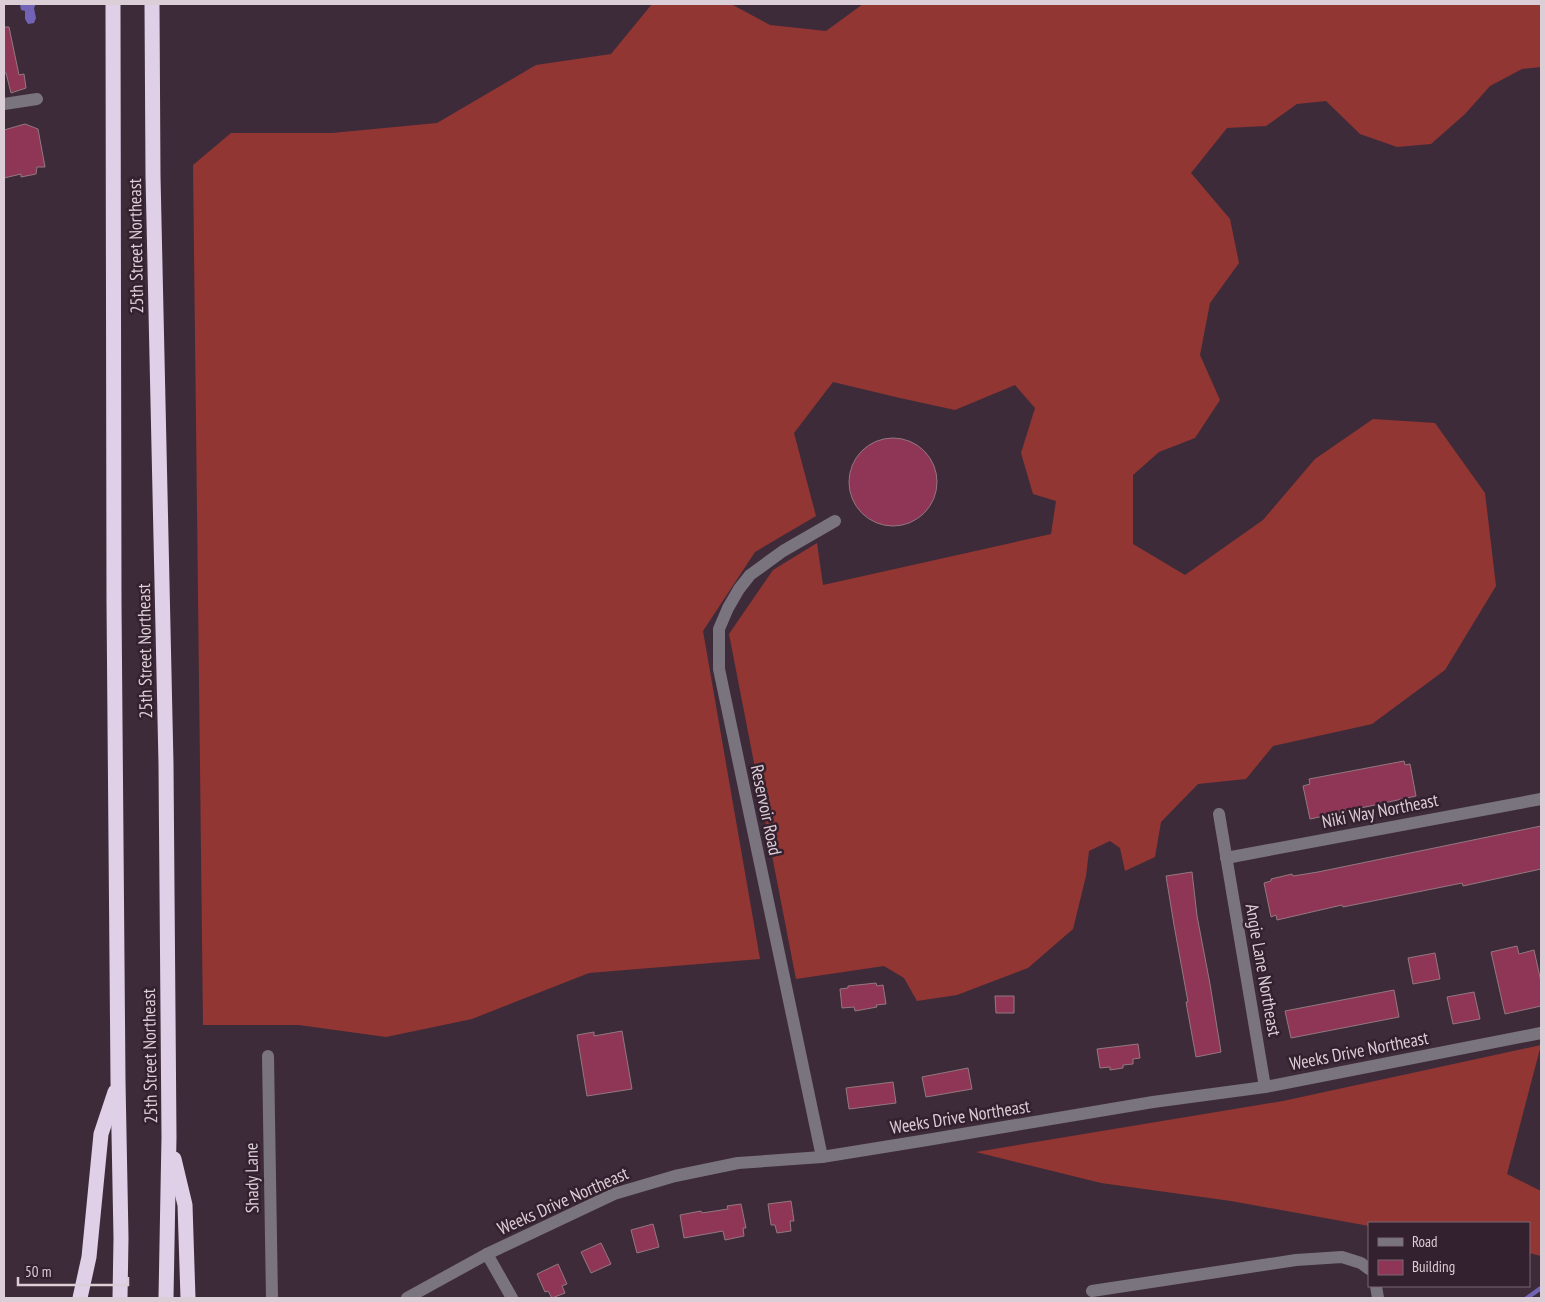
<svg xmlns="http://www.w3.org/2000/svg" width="1545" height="1302" viewBox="0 0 1545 1302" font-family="'PT Sans Narrow',sans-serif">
<rect width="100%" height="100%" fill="#3e2b39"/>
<g fill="#923633">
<polygon points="652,4 731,4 770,25 826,31 863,4 1541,4 1541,67 1522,69 1490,86 1465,114 1431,144 1397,147 1360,134 1326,101 1297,104 1266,126 1227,128 1191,173 1230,219 1239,263 1210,303 1200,355 1220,400 1195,438 1159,452 1133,475 1133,544 1185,575 1263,520 1315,459 1373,419 1435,423 1485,493 1496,586 1445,670 1372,724 1273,746 1246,779 1198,784 1161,822 1155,857 1125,871 1120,848 1110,841 1089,851 1086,876 1073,929 1028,968 957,995 917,1001 904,978 884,966 796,979 729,634 773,570 817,543 823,585 1051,534 1056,501 1033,494 1021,453 1035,408 1015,385 955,410 900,398 833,382 794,433 816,516 755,552 703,631 760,959 589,973 472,1019 386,1037 299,1025 203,1025 193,165 231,133 332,133 437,123 536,65 611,54"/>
<polygon points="1541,1045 1507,1174 1541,1191 1541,1256 1529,1253 1529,1223 1369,1223 1369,1226 1231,1201 1101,1183 976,1152 1283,1101"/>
</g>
<polygon fill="#7163b5" points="20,4 36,4 34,8 36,18 34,23 28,24 25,19 25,11 21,10"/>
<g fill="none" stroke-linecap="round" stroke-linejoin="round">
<polyline stroke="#7163b5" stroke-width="4.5" points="1527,1298 1541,1288"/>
</g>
<g fill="#8f3555" stroke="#93787f">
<polygon points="4,27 9,27 19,75 24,74 26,88 11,93 6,73 4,73"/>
<polygon points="25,124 38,129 45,167 37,167 36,174 21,177 21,174 4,178 4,130"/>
<circle cx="893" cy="482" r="44"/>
<polygon points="1404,761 1405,765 1410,764 1416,796 1310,819 1303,786 1310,784 1309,779"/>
<polygon points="1541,826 1541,869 1463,886 1462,883 1343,907 1342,905 1277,920 1276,915 1271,917 1264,883 1271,881 1271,879 1292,874 1293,876 1318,872"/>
<polygon points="1192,872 1197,916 1210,984 1221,1052 1196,1057 1186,1002 1188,1002 1174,925 1166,876"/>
<polygon points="1517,946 1519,954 1534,950 1541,982 1541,1006 1505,1014 1491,952"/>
<polygon points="1435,953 1440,979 1413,984 1408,958"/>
<polygon points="876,983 877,986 883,985 886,1004 876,1005 877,1007 855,1011 854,1007 842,1008 840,989 848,988 848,986"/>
<polygon points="1394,990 1399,1017 1291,1038 1285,1011"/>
<polygon points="1474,992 1480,1019 1453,1024 1447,997"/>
<polygon points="995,996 1014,996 1014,1013 996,1013"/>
<polygon points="622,1031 632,1089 587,1096 577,1035 594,1032 594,1036"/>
<polygon points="1138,1044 1140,1058 1133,1059 1133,1064 1123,1065 1123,1068 1110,1070 1110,1067 1100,1068 1097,1049"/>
<polygon points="968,1068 972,1089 926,1097 922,1077"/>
<polygon points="893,1082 896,1103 849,1109 846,1088"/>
<polygon points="791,1201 794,1221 790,1221 791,1231 777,1233 775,1225 771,1225 768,1204"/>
<polygon points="741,1204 746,1228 743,1228 744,1236 725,1240 723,1231 684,1238 680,1215 701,1211 702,1213 728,1209 727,1206"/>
<polygon points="653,1224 659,1247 637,1253 631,1230"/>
<polygon points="601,1243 611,1264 591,1273 581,1252"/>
<polygon points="558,1264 567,1284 562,1286 565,1293 552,1298 548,1291 545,1292 537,1274"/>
</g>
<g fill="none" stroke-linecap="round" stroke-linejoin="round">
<g stroke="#7a747e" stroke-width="12">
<polyline points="4,104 37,99"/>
<polyline points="1219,814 1265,1087"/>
<polyline points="1226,858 1541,799"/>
<polyline points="268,1056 272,1298"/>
<polyline points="822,1157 719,669 719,629 728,608 739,589 750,575 783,551 835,521"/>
<polyline points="487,1254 512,1298"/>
<polyline points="1376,1286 1378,1298"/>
<polyline points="1092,1291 1296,1260 1342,1257 1361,1263 1369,1269"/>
<polyline points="407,1298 487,1254 614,1194 675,1176 738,1163 822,1157 927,1140 1153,1102 1265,1087 1541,1033"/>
</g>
<g stroke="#dfd0e7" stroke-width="15">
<polyline points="113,4 114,602 118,1081 121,1238 120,1298"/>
<polyline points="152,4 153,176 166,764 169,1137 166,1298"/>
<polyline points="174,1159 185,1205 188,1298"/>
<polyline points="80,1298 89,1257 101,1134 115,1092"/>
</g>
</g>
<g text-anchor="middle" stroke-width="5" stroke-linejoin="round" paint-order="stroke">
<g font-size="18" fill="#dbced6" stroke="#34212f">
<text transform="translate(136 246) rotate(-91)" y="6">25th Street Northeast</text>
<text transform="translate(145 651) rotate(-91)" y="6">25th Street Northeast</text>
<text transform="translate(766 810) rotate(78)" y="6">Reservoir Road</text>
<text transform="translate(1380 811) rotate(-11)" y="6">Niki Way Northeast</text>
<text transform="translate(1263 970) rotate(80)" y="6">Angie Lane Northeast</text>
<text transform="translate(1359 1051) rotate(-11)" y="6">Weeks Drive Northeast</text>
<text transform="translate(150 1056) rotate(-91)" y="6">25th Street Northeast</text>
<text transform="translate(960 1117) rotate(-9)" y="6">Weeks Drive Northeast</text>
<text transform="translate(252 1178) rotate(-91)" y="6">Shady Lane</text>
<text transform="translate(563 1201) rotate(-24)" y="6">Weeks Drive Northeast</text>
</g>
</g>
<rect width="1545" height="1302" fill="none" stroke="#dbced6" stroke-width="10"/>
<rect x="1368" y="1222" width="162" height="65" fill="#34212f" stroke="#776672"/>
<rect x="1378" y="1238" width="25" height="8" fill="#7a747e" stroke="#776672"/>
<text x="1412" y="1247" font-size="15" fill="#dbced6">Road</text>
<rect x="1378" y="1260" width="25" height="15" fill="#8f3555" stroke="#776672"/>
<text x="1412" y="1272" font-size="15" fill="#dbced6">Building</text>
<path d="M18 1277v8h110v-8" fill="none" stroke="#dbced6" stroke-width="2.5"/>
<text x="25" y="1277" font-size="15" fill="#dbced6" stroke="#34212f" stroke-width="4" paint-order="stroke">50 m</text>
</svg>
